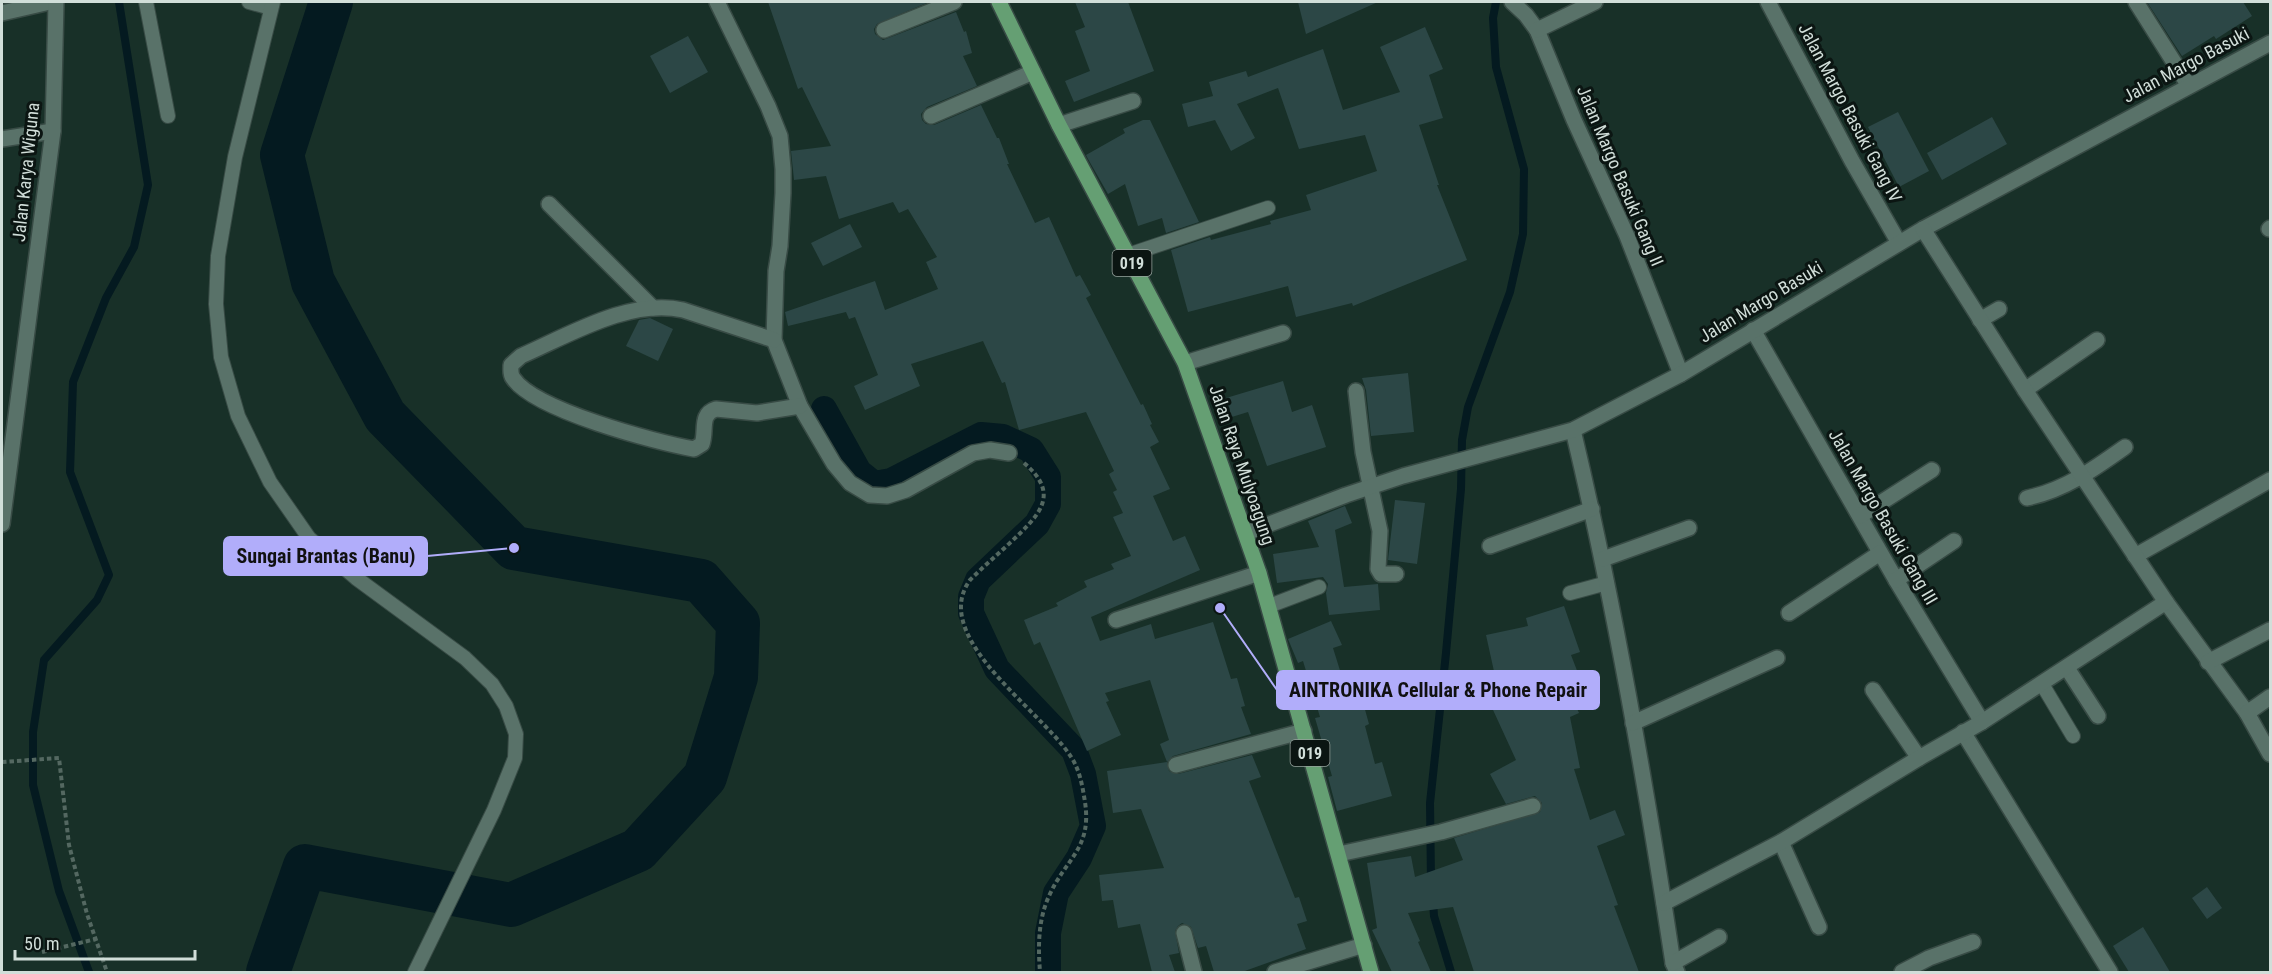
<svg xmlns="http://www.w3.org/2000/svg" width="2272" height="974" viewBox="0 0 2272 974" font-family="'Roboto Condensed',sans-serif">
<rect width="100%" height="100%" fill="#183028"/>
<g fill="none" stroke-linecap="round" stroke-linejoin="round">
<g stroke="#041a20" stroke-width="8">
<polyline points="1431,881 1430,803 1446,653 1461,489 1462,440 1468,407 1510,292 1523,234 1524,169 1496,67 1493,18 1496,2"/>
<polyline points="1433,902 1434,916 1451,972"/>
<polyline points="89,972 59,891 33,785 33,732 44,660 97,600 109,575 70,472 73,382 106,298 134,247 148,185 119,2"/>
</g>
<polyline stroke="#041a20" stroke-width="26" points="824,409 859,472 874,484 891,481 981,435 1003,437 1031,450 1048,477 1048,504 1037,524 978,580 971,597 971,613 997,669 1074,750 1083,774 1093,826 1079,858 1056,893 1048,933 1048,972"/>
<polyline stroke="#041a20" stroke-width="44" points="268,972 305,866 511,905 638,850 705,777 736,677 738,623 701,581 514,548 385,416 313,282 282,155 331,2"/>
</g>
<g fill="#2c4746">
<polygon points="768,2 929,2 877,24 874,29 875,34 883,40 956,12 964,32 966,31 972,53 963,56 977,86 927,107 921,114 922,120 926,124 934,125 981,105 997,138 999,138 1009,164 1007,164 1035,223 1049,217 1076,277 1080,275 1091,295 1086,298 1141,405 1143,404 1152,424 1150,425 1159,442 1150,447 1170,489 1153,496 1173,541 1185,536 1200,570 1091,617 1100,641 1151,624 1155,639 1213,622 1231,679 1237,678 1245,706 1241,707 1251,734 1173,756 1167,762 1160,744 1169,740 1150,680 1105,693 1109,701 1106,702 1121,735 1087,751 1040,642 1034,645 1024,620 1058,606 1056,603 1087,587 1084,581 1114,569 1111,564 1131,556 1113,517 1123,513 1113,492 1117,490 1109,474 1114,471 1086,412 1019,430 1005,382 1002,383 983,341 911,364 920,386 865,410 854,386 878,375 855,317 849,319 846,312 788,326 785,312 875,281 885,310 938,289 926,262 937,257 908,209 899,213 893,202 839,219 826,176 794,180 791,151 831,146 802,87 798,89"/>
<polygon points="1075,2 1128,2 1154,71 1074,102 1065,81 1090,71 1075,31 1085,27"/>
<polygon points="1298,2 1378,2 1306,34"/>
<polygon points="2147,2 2243,2 2252,16 2216,39 2214,36 2182,56"/>
<polygon points="1425,27 1443,69 1429,75 1443,118 1419,125 1439,185 1437,185 1467,260 1353,306 1352,303 1296,317 1288,286 1188,312 1171,250 1210,237 1211,240 1271,224 1270,221 1311,210 1306,195 1377,171 1365,135 1299,149 1278,88 1237,104 1255,138 1231,151 1215,120 1188,127 1182,104 1213,96 1209,82 1246,71 1248,77 1323,49 1343,110 1400,92 1380,47"/>
<polygon points="688,36 708,72 670,93 650,56"/>
<polygon points="1898,112 1929,171 1899,187 1868,127"/>
<polygon points="1992,117 2007,144 1942,180 1927,153"/>
<polygon points="1143,120 1150,120 1199,222 1166,233 1162,218 1138,226 1125,184 1108,194 1088,159 1086,155 1125,133 1123,129"/>
<polygon points="850,224 862,247 823,266 811,243"/>
<polygon points="650,318 673,329 658,361 626,346 639,320"/>
<polygon points="1408,373 1414,432 1371,436 1366,390 1362,378"/>
<polygon points="1283,381 1292,412 1312,405 1326,447 1267,466 1248,412 1222,420 1216,401"/>
<polygon points="1395,500 1425,503 1417,564 1388,560"/>
<polygon points="1345,506 1352,523 1335,530 1344,587 1378,584 1380,610 1329,615 1326,593 1328,584 1323,577 1277,583 1273,554 1319,547 1308,521"/>
<polygon points="1564,606 1580,652 1571,655 1583,686 1569,691 1579,713 1570,717 1580,768 1574,769 1590,820 1615,810 1625,835 1597,846 1618,905 1614,906 1639,972 1474,972 1453,907 1408,913 1420,941 1418,942 1431,972 1392,972 1372,930 1377,928 1367,863 1411,856 1415,877 1463,860 1454,838 1540,812 1542,803 1535,796 1506,804 1490,774 1516,760 1488,699 1499,694 1486,635 1528,626 1526,618"/>
<polygon points="1331,621 1342,645 1333,648 1352,709 1364,706 1369,724 1365,726 1375,764 1382,762 1392,796 1337,811 1328,777 1332,776 1315,718 1320,717 1303,661 1298,663 1288,639"/>
<polygon points="1252,755 1261,777 1249,781 1295,898 1299,897 1307,921 1297,924 1306,949 1242,972 1214,972 1206,946 1198,948 1191,927 1182,923 1178,926 1175,931 1179,953 1169,955 1175,972 1152,972 1140,924 1118,928 1113,900 1102,901 1099,875 1164,868 1141,809 1113,813 1107,771 1167,762 1169,771 1178,774"/>
<polygon points="2207,887 2222,908 2207,919 2192,898"/>
<polygon points="2143,927 2157,950 2170,972 2129,972 2113,946"/>
</g>
<g fill="none" stroke-linecap="round" stroke-linejoin="round">
<defs>
<g id="service">
<polyline points="146,2 168,116"/>
<polyline points="249,2 271,8"/>
<polyline points="273,2 235,157 218,256 216,304 221,357 238,416 270,482 309,538 356,578 465,658 492,684 506,706 516,734 515,758 494,810 415,972"/>
<polyline points="1128,255 1268,208"/>
<polyline points="1570,593 1607,583"/>
<polyline points="1269,606 1319,587"/>
<polyline points="2042,684 2073,736"/>
</g>
<g id="minor">
<polyline points="717,2 768,106 780,136 783,169 783,193 780,246 776,271 774,340 800,406 834,464 850,483 870,495 887,496 906,490 973,453 990,450 1009,453"/>
<polyline points="1512,2 1526,15 1537,30 1574,120 1627,236 1681,374"/>
<polyline points="1768,2 1852,161 1899,243"/>
<polyline points="2136,2 2189,86"/>
<polyline points="2,13 50,2"/>
<polyline points="884,30 954,2"/>
<polyline points="1537,30 1595,2"/>
<polyline points="931,116 1033,72"/>
<polyline points="1059,125 1133,101"/>
<polyline points="2,139 53,131"/>
<polyline points="549,204 653,308"/>
<polyline points="2269,229 2270,228"/>
<polyline points="1980,320 1999,309"/>
<polyline points="1753,330 1896,580 1982,722"/>
<path d="M 774,340 L 683,310 C 630,298 569,335 521,356 L 511,365 C 511,370 510,374 513,378 C 534,410 655,442 694,449 L 702,444 C 707,431 699,414 716,409 L 757,413 L 800,406"/>
<polyline points="1185,363 1283,333"/>
<polyline points="2025,390 2097,340"/>
<polyline points="1356,391 1363,452 1380,531 1378,569 1381,574 1396,574"/>
<path d="M 1573,430 C 1615,606 1646,784 1673,963 L 1677,972"/>
<path d="M 2027,498 C 2065,490 2094,469 2125,447"/>
<polyline points="1860,516 1932,470"/>
<polyline points="1246,533 1346,495 1403,476 1573,430 1681,374 1923,229 2270,43"/>
<polyline points="1490,546 1592,509"/>
<polyline points="2135,556 2270,480"/>
<polyline points="1603,559 1689,528"/>
<polyline points="1896,580 1954,541"/>
<polyline points="2166,602 2247,713 2270,754"/>
<polyline points="1789,613 1880,553"/>
<polyline points="1116,620 1259,573"/>
<polyline points="2208,662 2270,630"/>
<polyline points="2067,668 2098,716"/>
<polyline points="1873,690 1919,758"/>
<polyline points="2247,713 2270,697"/>
<polyline points="1633,723 1777,658"/>
<polyline points="1963,732 2110,972"/>
<polyline points="1176,765 1304,731"/>
<polyline points="1781,842 1819,927"/>
<polyline points="1339,854 1441,832 1533,806"/>
<polyline points="1664,903 1781,842 1919,758 1982,722 2166,602 2025,390 1923,229"/>
<polyline points="1184,933 1194,972"/>
<polyline points="1673,963 1719,937"/>
<polyline points="1275,972 1364,945"/>
<polyline points="1902,972 1929,958 1973,942"/>
</g>
<polyline id="secondary" points="2,524 53,131 56,2"/>
<polyline id="primary" points="999,2 1059,125 1185,363 1259,573 1371,972"/>
</defs>
<use href="#service" stroke="#384b45" stroke-width="16"/>
<use href="#minor" stroke="#384b45" stroke-width="18"/>
<use href="#secondary" stroke="#384b45" stroke-width="18"/>
<use href="#primary" stroke="#384b45" stroke-width="18"/>
<g stroke="#546861" stroke-width="4" stroke-dasharray="4.5 3" stroke-linecap="butt">
<path d="M 1024,463 C 1062,495 1038,516 1011,542 C 997,555 983,567 970,580 C 926,641 1056,719 1076,766 C 1081,777 1083,790 1085,802 C 1092,849 1066,858 1049,896 C 1038,920 1038,947 1040,972"/>
<polyline points="2,762 59,758 69,845 87,914 107,972"/>
<polyline points="42,952 96,939"/>
</g>
<use href="#service" stroke="#597269" stroke-width="14"/>
<use href="#minor" stroke="#597269" stroke-width="15"/>
<use href="#secondary" stroke="#597269" stroke-width="15"/>
<use href="#primary" stroke="#659f73" stroke-width="15"/>
</g>
<g text-anchor="middle" stroke-width="6" stroke-linejoin="round" paint-order="stroke">
<g fill="#0b1512" stroke="#96a29d" stroke-width="1.5">
<rect x="1112.5" y="250" width="39" height="26" rx="4.5"/>
<rect x="1290.5" y="740" width="39" height="26" rx="4.5"/>
</g>
<g font-size="16" font-weight="bold" fill="#d1ded9">
<text x="1132" y="269">019</text>
<text x="1310" y="759">019</text>
</g>
<g font-size="18" fill="#d1ded9" stroke="#0b1512">
<text transform="translate(2186 65) rotate(-28)" y="6">Jalan Margo Basuki</text>
<text transform="translate(1850 113) rotate(62)" y="6">Jalan Margo Basuki Gang IV</text>
<text transform="translate(26 172) rotate(-84)" y="6">Jalan Karya Wiguna</text>
<text transform="translate(1620 176) rotate(67)" y="6">Jalan Margo Basuki Gang II</text>
<text transform="translate(1761 302) rotate(-31)" y="6">Jalan Margo Basuki</text>
<text transform="translate(1242 465) rotate(71)" y="6">Jalan Raya Mulyoagung</text>
<text transform="translate(1883 517) rotate(60)" y="6">Jalan Margo Basuki Gang III</text>
</g>
</g>
<path fill="none" stroke="#b1adfa" stroke-width="2" d="M514 548L427 556M1220 608L1277 690"/>
<g fill="#b1adfa" stroke="#0b1512" stroke-width="2">
<circle cx="514" cy="548" r="6"/>
<circle cx="1220" cy="608" r="6"/>
</g>
<g fill="#b1adfa" stroke="#b1adfa" stroke-width="2">
<rect x="224" y="537" width="203" height="38" rx="6"/>
<rect x="1277" y="671" width="322" height="38" rx="6"/>
</g>
<g font-size="20" text-anchor="middle" font-weight="bold" fill="#111">
<text x="326" y="563">Sungai Brantas (Banu)</text>
<text x="1438" y="697">AINTRONIKA Cellular &amp; Phone Repair</text>
</g>
<rect width="2272" height="974" fill="none" stroke="#d1ded9" stroke-width="6"/>
<path d="M15 950v9h180v-9" fill="none" stroke="#d1ded9" stroke-width="3"/>
<text x="24" y="950" font-size="18" fill="#d1ded9" stroke="#0b1512" stroke-width="4.5" paint-order="stroke">50 m</text>
</svg>
